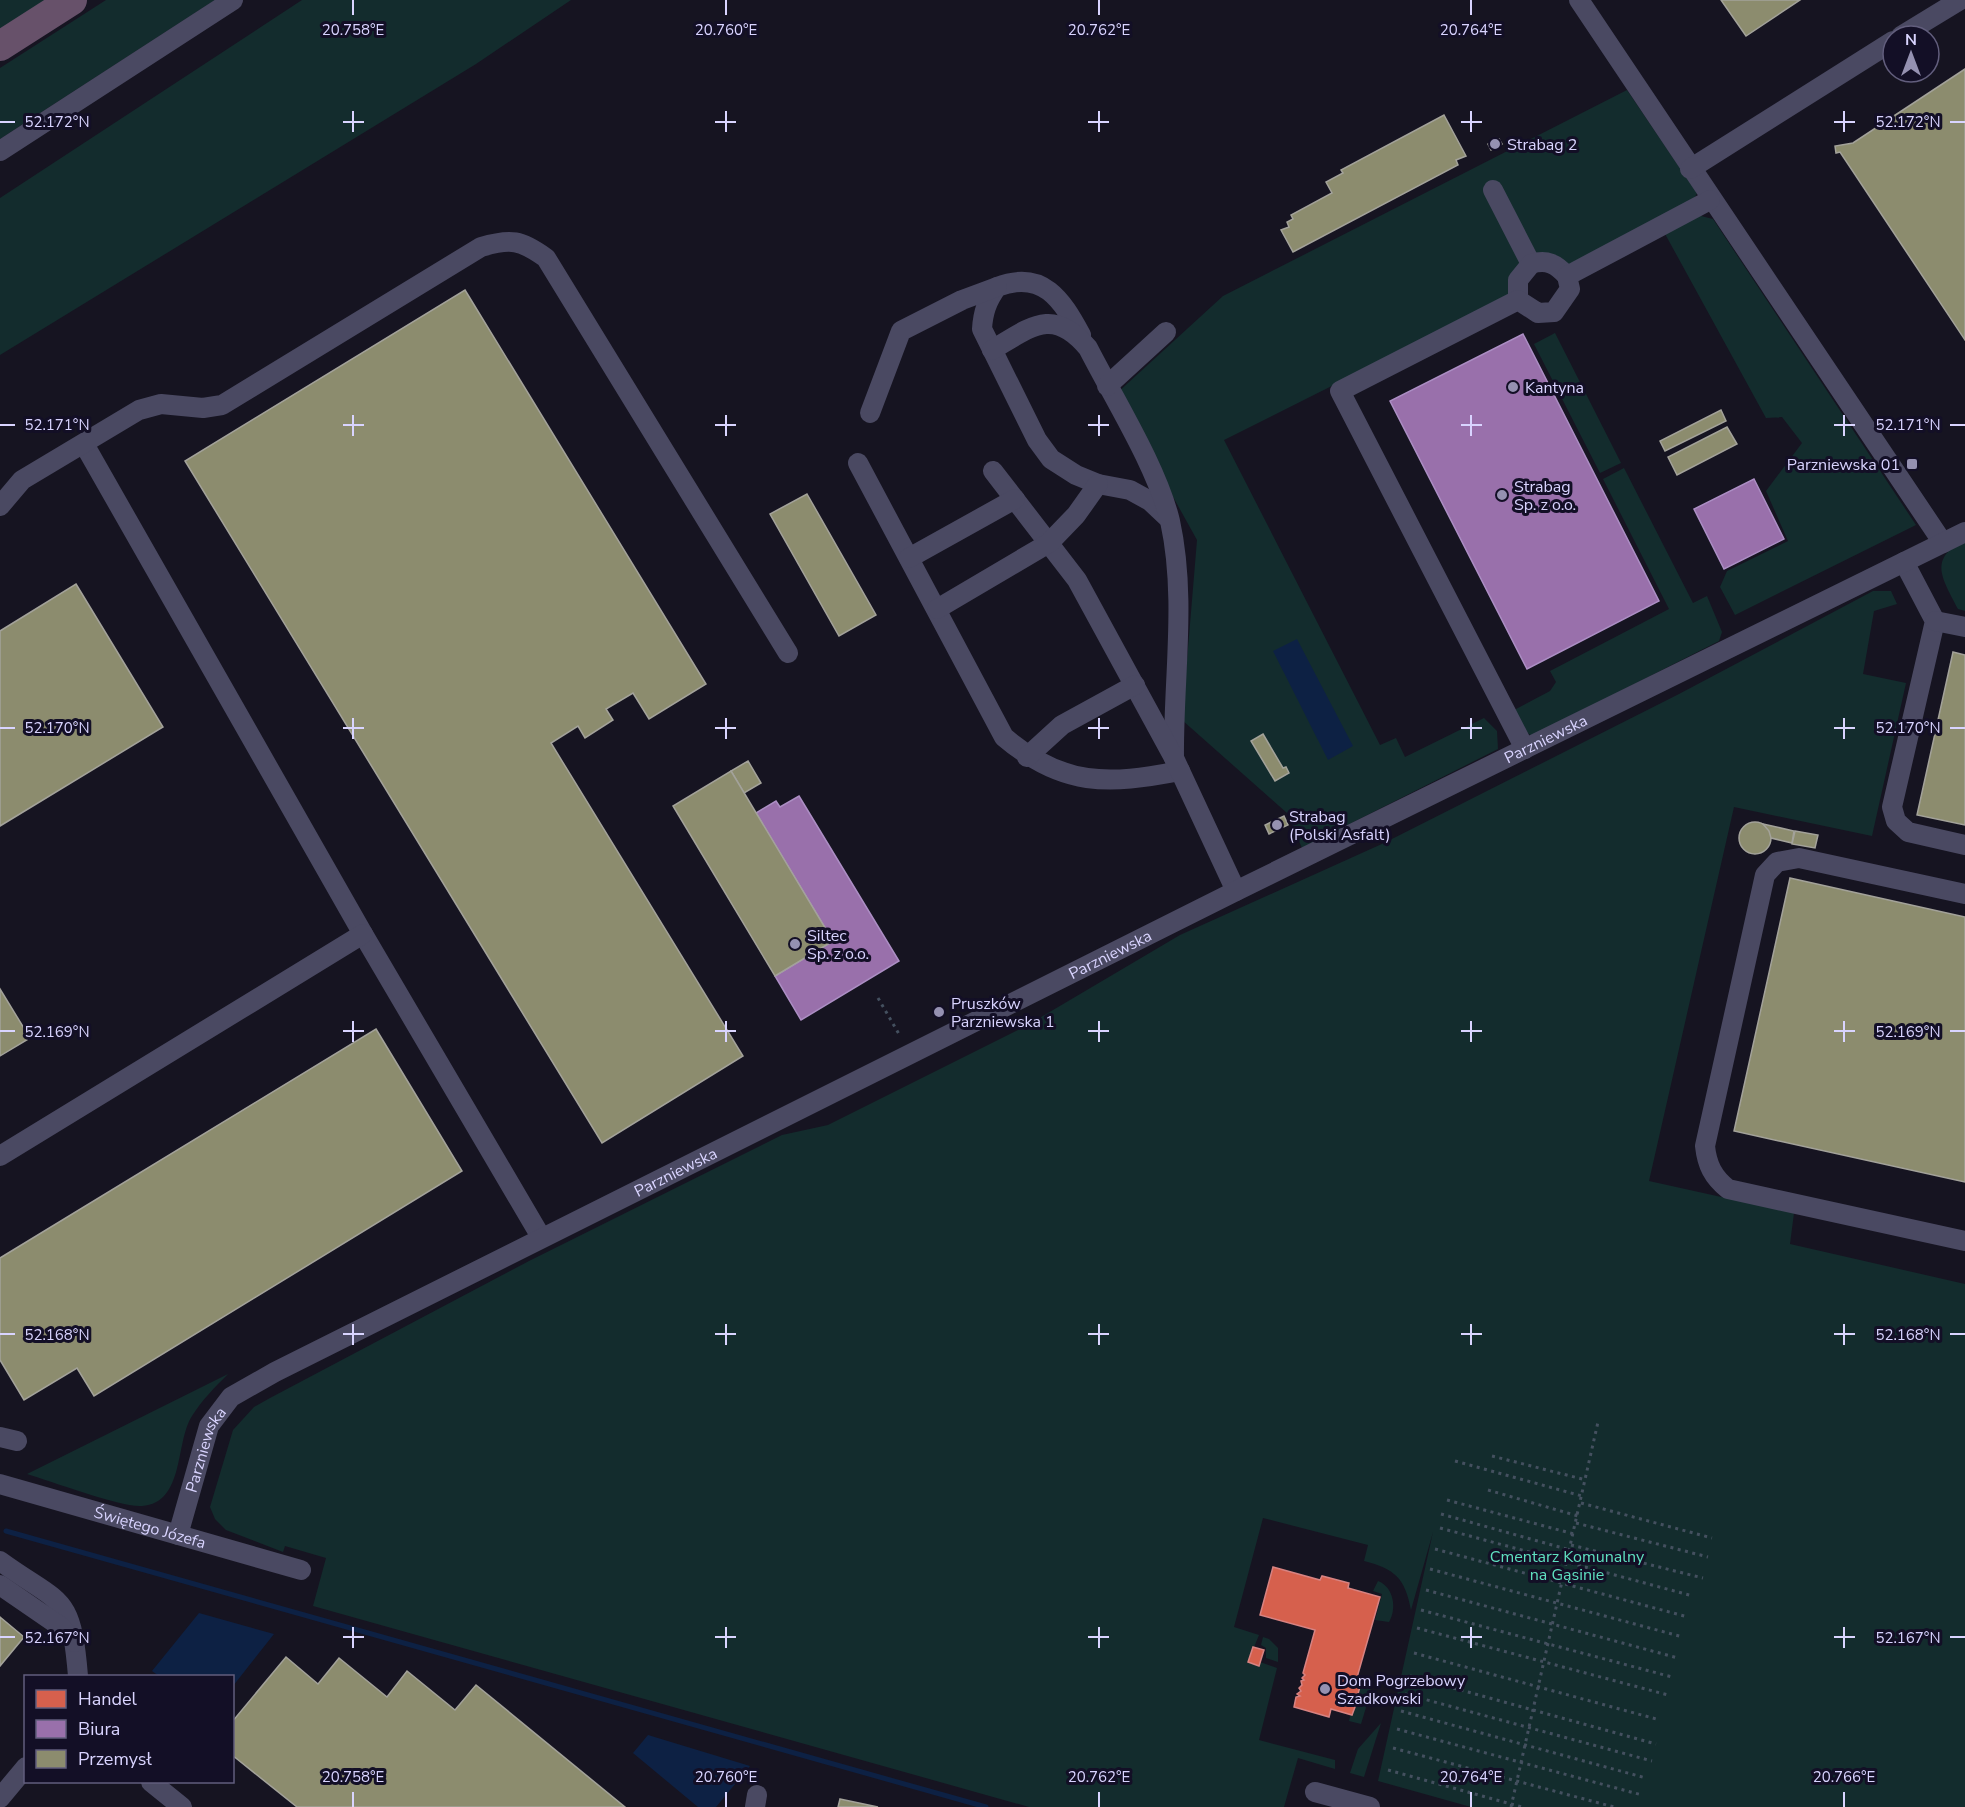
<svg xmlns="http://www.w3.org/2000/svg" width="1965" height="1807" viewBox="0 0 1965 1807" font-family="'Nunito Sans',sans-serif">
<rect width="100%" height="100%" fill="#161421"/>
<g fill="#132c2d">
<polygon points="0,0 52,0 0,34"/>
<polygon points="106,0 215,0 0,139 0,68"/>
<polygon points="302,0 571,0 476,64 0,355 0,198"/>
<polygon points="1627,90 1697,193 1691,205 1568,266 1536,255 1509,297 1224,440 1380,745 1396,738 1405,757 1484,718 1497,731 1498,749 1302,848 1287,813 1182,720 1197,540 1116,394 1223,296"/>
<polygon points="1697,215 1713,219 1916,525 1735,615 1720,587 1727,571 1788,541 1766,491 1802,443 1782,417 1766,418 1664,232"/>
<polygon points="1555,333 1621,463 1600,473 1534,344"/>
<polygon points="1624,468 1693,603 1707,596 1722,632 1719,641 1532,736 1512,723 1516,709 1550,691 1556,682 1550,671 1669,609 1603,479"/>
<path d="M 1965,540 L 1965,611 L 1958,609 C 1943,579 1927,559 1965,540 Z"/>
<path d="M 1873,591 L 1891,591 L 1897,604 L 1874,611 L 1863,674 L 1906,683 L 1872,836 L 1734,807 L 1649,1181 L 1794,1213 L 1790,1244 L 1965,1284 L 1965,1807 L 1471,1807 L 1378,1781 L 1433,1532 L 1411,1610 C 1405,1578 1395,1569 1364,1561 L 1368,1545 L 1263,1518 L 1234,1627 L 1259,1635 L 1248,1662 L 1259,1666 L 1260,1662 L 1277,1668 L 1259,1740 L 1335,1760 L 1335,1769 L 1298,1758 L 1284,1807 L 1029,1807 L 313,1606 L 326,1558 L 285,1546 L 283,1552 L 226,1530 L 215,1519 L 210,1507 L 233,1430 L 254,1407 L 270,1398 L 529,1261 L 782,1135 L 828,1125 L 1026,1026 L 1180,935 L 1384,843 L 1679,694 Z"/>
<path d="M 228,1374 C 215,1387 202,1400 192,1416 C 175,1442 185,1503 142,1506 C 123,1508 50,1481 27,1474 Z"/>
<path d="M 1378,1581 C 1394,1587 1397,1609 1389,1622 L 1375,1620 L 1382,1594 L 1373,1591 Z"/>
<polygon points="1263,1637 1269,1639 1278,1648 1278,1662 1266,1658 1266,1648 1261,1645"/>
<polygon points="1359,1682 1369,1685 1371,1691 1361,1724 1349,1721"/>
<polygon points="1381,1723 1364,1777 1350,1773 1358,1749"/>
</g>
<g fill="#0d2144">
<polygon points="1297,639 1353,746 1328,760 1273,651"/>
<polygon points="199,1613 274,1634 233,1686 232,1676 159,1676 152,1671"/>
<polygon points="648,1735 750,1766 716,1807 698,1807 633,1753"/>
</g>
<g fill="#d6604d" stroke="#d78382" stroke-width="1.5">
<polygon points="1273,1567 1320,1580 1322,1576 1349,1583 1348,1588 1380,1597 1356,1681 1361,1683 1358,1694 1355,1694 1357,1699 1354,1700 1355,1704 1352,1705 1355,1707 1352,1715 1331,1709 1329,1717 1294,1707 1296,1697 1300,1696 1297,1694 1301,1691 1299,1688 1302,1685 1301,1681 1304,1680 1302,1678 1305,1675 1303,1673 1315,1630 1260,1615"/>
<polygon points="1253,1647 1264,1650 1259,1666 1248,1662"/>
</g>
<g fill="#9970ab" stroke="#ac8ec4" stroke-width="1.5">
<polygon points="1523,334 1659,601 1527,669 1390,401"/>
<polygon points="1754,479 1784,539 1724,569 1694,509"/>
<polygon points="799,796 899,961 801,1020 775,976 833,941 756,813 776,801 780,807"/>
</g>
<g fill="#8c8c6e" stroke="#a3a29a" stroke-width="1.5">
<polygon points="1721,0 1800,0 1746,36"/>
<polygon points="1965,69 1965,340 1840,152 1836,153 1835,146 1853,143"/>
<polygon points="1444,115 1466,156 1456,160 1458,165 1293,252 1281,230 1289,227 1287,222 1293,219 1291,215 1332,193 1326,182 1343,173 1341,170"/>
<polygon points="1499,139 1502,144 1491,150 1488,144"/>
<polygon points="465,290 706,684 649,719 633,693 606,709 613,720 585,738 578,726 551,743 743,1056 602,1143 185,461"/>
<polygon points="1721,410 1726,421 1665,451 1660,441"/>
<polygon points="1727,427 1737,444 1677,475 1668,457"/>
<polygon points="807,494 876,615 839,636 770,514"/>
<polygon points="76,584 163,727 0,826 0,631"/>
<polygon points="1953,652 1965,655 1965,825 1917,815"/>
<polygon points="1263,734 1283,768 1286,767 1289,773 1275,781 1251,741"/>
<polygon points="748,761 761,783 744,793 731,771"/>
<polygon points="731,771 833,941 775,976 673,806"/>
<polygon points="1284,816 1288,825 1269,834 1265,825"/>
<circle cx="1755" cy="838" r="16"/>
<polygon points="1763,824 1794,831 1792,843 1771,838 1769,831"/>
<polygon points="1795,831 1818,835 1815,848 1792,844"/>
<polygon points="1790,878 1965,917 1965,1182 1734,1131"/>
<polygon points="0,989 30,1038 0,1056"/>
<polygon points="376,1029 462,1171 94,1396 77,1368 24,1400 0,1360 0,1258"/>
<polygon points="0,1617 24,1637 0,1666"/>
<polygon points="286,1657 318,1684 339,1658 387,1697 407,1671 455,1710 476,1685 625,1807 297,1807 232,1755 232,1722"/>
<polygon points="840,1799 878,1807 838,1807"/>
</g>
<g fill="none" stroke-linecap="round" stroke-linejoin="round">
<polyline stroke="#0d2144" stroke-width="5" points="6,1531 986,1807"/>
<g stroke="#44505f" stroke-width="3" stroke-dasharray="3 4.5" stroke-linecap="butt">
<polyline points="878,998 899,1034"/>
<polyline points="1492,1456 1586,1480"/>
<polyline points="1455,1461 1582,1496"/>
<polyline points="1488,1490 1578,1516"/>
<polyline points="1447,1500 1574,1534"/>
<polyline points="1581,1503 1712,1538"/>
<polyline points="1441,1514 1570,1550"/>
<polyline points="1576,1523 1708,1557"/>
<polyline points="1440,1528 1693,1596"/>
<polyline points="1571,1545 1703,1578"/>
<polyline points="1435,1549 1688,1617"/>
<polyline points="1430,1569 1683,1637"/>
<polyline points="1426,1590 1678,1658"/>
<polyline points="1421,1610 1672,1677"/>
<polyline points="1417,1628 1668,1695"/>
<polyline points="1414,1653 1660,1720"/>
<polyline points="1410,1676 1656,1744"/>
<polyline points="1405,1694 1652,1761"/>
<polyline points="1401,1711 1646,1778"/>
<polyline points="1397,1729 1642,1795"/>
<polyline points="1393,1748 1614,1807"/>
<polyline points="1388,1770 1522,1807"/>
<polyline points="1511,1807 1598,1422"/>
</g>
<g stroke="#4a4962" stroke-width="20">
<polyline points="1579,0 1943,543"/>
<polyline points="1901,36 1960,0"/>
<polyline points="0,151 233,0"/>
<polyline points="1690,169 1893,41"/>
<polyline points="1493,190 1531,264"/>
<path d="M 1518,300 L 1518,280 L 1531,264 C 1547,259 1556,264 1567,276"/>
<path d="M 1081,335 C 1062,300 1043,269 997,287 C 987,301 983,312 982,329 L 1037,440 L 1051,459 L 1076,475 L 1098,484 L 1130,490 L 1150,501 L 1167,517"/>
<path d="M 992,350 C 1031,327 1053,306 1088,348 C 1114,399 1157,467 1170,521 C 1187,598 1173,680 1174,758"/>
<polyline points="1107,386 1166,332"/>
<polyline points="870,413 901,331 962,300 997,287"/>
<polyline points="84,444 363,934 541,1237"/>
<path d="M 858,463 L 1004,737 C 1063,787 1108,785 1180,771"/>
<polyline points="993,471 1077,580 1174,758 1236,891"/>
<path d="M 0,506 L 22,480 L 139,410 L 161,404 L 203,408 L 222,405 L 481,247 C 511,238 521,240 546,258 L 788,653"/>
<polyline points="909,558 1015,499"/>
<polyline points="1904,562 1935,621 1892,807 1896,821 1908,832 1965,845"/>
<polyline points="937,609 1049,543 1076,515 1098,484"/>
<polyline points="1935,621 1965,627"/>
<polyline points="1525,749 1340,391 1518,300 1538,313 1554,312 1570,289 1567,276 1710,200"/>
<polyline points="1027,757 1062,725 1135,685"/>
<path d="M 1965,894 L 1799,858 L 1777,862 L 1765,875 L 1705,1146 C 1707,1165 1713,1177 1728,1189 L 1965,1241"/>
<polyline points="0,1156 363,934"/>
<polyline points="0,1437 17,1441"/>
<path id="s1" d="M 0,1484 L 301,1570"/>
<path id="s2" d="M 178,1535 L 209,1426 L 231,1397 L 275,1372 L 1236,891 L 1965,532"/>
<path d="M 0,1561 C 62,1606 71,1592 78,1676"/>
<polyline points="0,1585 61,1627 75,1642"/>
<polyline points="151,1782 182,1807"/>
<polyline points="1315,1792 1370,1807"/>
<polyline points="0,1798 26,1767"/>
<polyline points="755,1807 757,1795"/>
</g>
<polyline stroke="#67516a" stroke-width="30" points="0,46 72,0"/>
</g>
<path fill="none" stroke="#d9d4ff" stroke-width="2" d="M 353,0 L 353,15M 726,0 L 726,15M 1099,0 L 1099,15M 1471,0 L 1471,15M 353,111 L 353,132M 726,111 L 726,132M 1099,111 L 1099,132M 1471,111 L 1471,132M 1844,111 L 1844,132M 0,122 L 15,122M 343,122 L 364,122M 715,122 L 736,122M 1088,122 L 1109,122M 1461,122 L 1482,122M 1834,122 L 1855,122M 1950,122 L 1965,122M 353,415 L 353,436M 726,415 L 726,436M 1099,415 L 1099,436M 1471,415 L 1471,436M 1844,415 L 1844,436M 0,425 L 15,425M 343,425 L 364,425M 715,425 L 736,425M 1088,425 L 1109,425M 1461,425 L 1482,425M 1834,425 L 1855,425M 1950,425 L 1965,425M 353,718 L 353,739M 726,718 L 726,739M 1099,718 L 1099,739M 1471,718 L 1471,739M 1844,718 L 1844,739M 0,728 L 15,728M 343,728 L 364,728M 715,728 L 736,728M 1088,728 L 1109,728M 1461,728 L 1482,728M 1834,728 L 1855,728M 1950,728 L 1965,728M 353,1021 L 353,1042M 726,1021 L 726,1042M 1099,1021 L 1099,1042M 1471,1021 L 1471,1042M 1844,1021 L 1844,1042M 0,1031 L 15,1031M 343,1031 L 364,1031M 715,1031 L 736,1031M 1088,1031 L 1109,1031M 1461,1031 L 1482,1031M 1834,1031 L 1855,1031M 1950,1031 L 1965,1031M 353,1324 L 353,1345M 726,1324 L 726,1345M 1099,1324 L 1099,1345M 1471,1324 L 1471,1345M 1844,1324 L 1844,1345M 0,1334 L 15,1334M 343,1334 L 364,1334M 715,1334 L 736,1334M 1088,1334 L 1109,1334M 1461,1334 L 1482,1334M 1834,1334 L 1855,1334M 1950,1334 L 1965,1334M 353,1627 L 353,1648M 726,1627 L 726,1648M 1099,1627 L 1099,1648M 1471,1627 L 1471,1648M 1844,1627 L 1844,1648M 0,1637 L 15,1637M 343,1637 L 364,1637M 715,1637 L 736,1637M 1088,1637 L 1109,1637M 1461,1637 L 1482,1637M 1834,1637 L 1855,1637M 1950,1637 L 1965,1637M 353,1792 L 353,1807M 726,1792 L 726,1807M 1099,1792 L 1099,1807M 1471,1792 L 1471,1807M 1844,1792 L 1844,1807"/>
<g fill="#9591b1" stroke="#130f26" stroke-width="2">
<circle cx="1495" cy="144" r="6"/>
<circle cx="1513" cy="387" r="6"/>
<rect x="1906" y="458" width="12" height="12" rx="3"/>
<circle cx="1502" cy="495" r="6"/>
<circle cx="1277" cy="825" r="6"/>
<circle cx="795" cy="944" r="6"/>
<circle cx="939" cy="1012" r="6"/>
<circle cx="1325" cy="1689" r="6"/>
</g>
<g text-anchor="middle" stroke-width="6" stroke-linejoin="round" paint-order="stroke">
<g font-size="16" fill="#d9d4ff" stroke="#130f26" text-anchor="start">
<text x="1507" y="150">Strabag 2</text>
<text x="1525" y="393">Kantyna</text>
<text x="1900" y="470" text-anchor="end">Parzniewska 01</text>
<text x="1514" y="492">Strabag<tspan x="1514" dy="18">Sp. z o.o.</tspan></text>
<text x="1289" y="822">Strabag<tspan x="1289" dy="18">(Polski Asfalt)</tspan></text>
<text x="807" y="941">Siltec<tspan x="807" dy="18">Sp. z o.o.</tspan></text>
<text x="951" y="1009">Pruszków<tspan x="951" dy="18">Parzniewska 1</tspan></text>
<text x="1337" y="1686">Dom Pogrzebowy<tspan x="1337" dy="18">Szadkowski</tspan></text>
</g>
<g font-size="16" fill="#d9d4ff" stroke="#130f26">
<text dy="6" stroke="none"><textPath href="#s2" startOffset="1620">Parzniewska</textPath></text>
<text dy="6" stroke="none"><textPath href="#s2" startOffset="1134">Parzniewska</textPath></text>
<text dy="6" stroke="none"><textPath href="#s2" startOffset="648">Parzniewska</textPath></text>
<text dy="6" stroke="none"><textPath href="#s2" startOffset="90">Parzniewska</textPath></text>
<text dy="6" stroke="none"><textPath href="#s1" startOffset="156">Świętego Józefa</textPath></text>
</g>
<g font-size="16" fill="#5fe0c0" stroke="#130f26">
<text x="1567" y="1562">Cmentarz Komunalny<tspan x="1567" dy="18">na Gąsinie</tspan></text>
</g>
</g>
<g font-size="15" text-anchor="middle" fill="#d9d4ff" stroke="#130f26" stroke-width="6" stroke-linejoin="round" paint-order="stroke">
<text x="353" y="35">20.758°E</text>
<text x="726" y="35">20.760°E</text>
<text x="1099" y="35">20.762°E</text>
<text x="1471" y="35">20.764°E</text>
<text x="57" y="127">52.172°N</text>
<text x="1908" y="127">52.172°N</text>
<text x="57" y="430">52.171°N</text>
<text x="1908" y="430">52.171°N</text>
<text x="57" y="733">52.170°N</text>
<text x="1908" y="733">52.170°N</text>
<text x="57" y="1037">52.169°N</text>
<text x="1908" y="1037">52.169°N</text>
<text x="57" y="1340">52.168°N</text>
<text x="1908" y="1340">52.168°N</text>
<text x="57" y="1643">52.167°N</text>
<text x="1908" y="1643">52.167°N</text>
<text x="353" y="1782">20.758°E</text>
<text x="726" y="1782">20.760°E</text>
<text x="1099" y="1782">20.762°E</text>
<text x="1471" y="1782">20.764°E</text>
<text x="1844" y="1782">20.766°E</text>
</g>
<rect x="24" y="1675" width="210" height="108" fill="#130f26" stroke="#625e7d" stroke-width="1.5"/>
<rect x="36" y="1690" width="30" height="18" fill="#d6604d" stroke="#625e7d" stroke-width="1.5"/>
<text x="78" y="1705" font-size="18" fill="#d9d4ff">Handel</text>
<rect x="36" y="1720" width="30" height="18" fill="#9970ab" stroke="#625e7d" stroke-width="1.5"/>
<text x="78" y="1735" font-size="18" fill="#d9d4ff">Biura</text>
<rect x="36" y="1750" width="30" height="18" fill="#8c8c6e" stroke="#625e7d" stroke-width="1.5"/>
<text x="78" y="1765" font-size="18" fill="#d9d4ff">Przemysł</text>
<g transform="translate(1911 54)"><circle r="28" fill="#130f26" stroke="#625e7d" stroke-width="1.5"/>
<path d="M0-4.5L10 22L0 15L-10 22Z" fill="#9591b1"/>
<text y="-9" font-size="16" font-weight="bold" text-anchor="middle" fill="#d9d4ff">N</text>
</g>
</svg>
